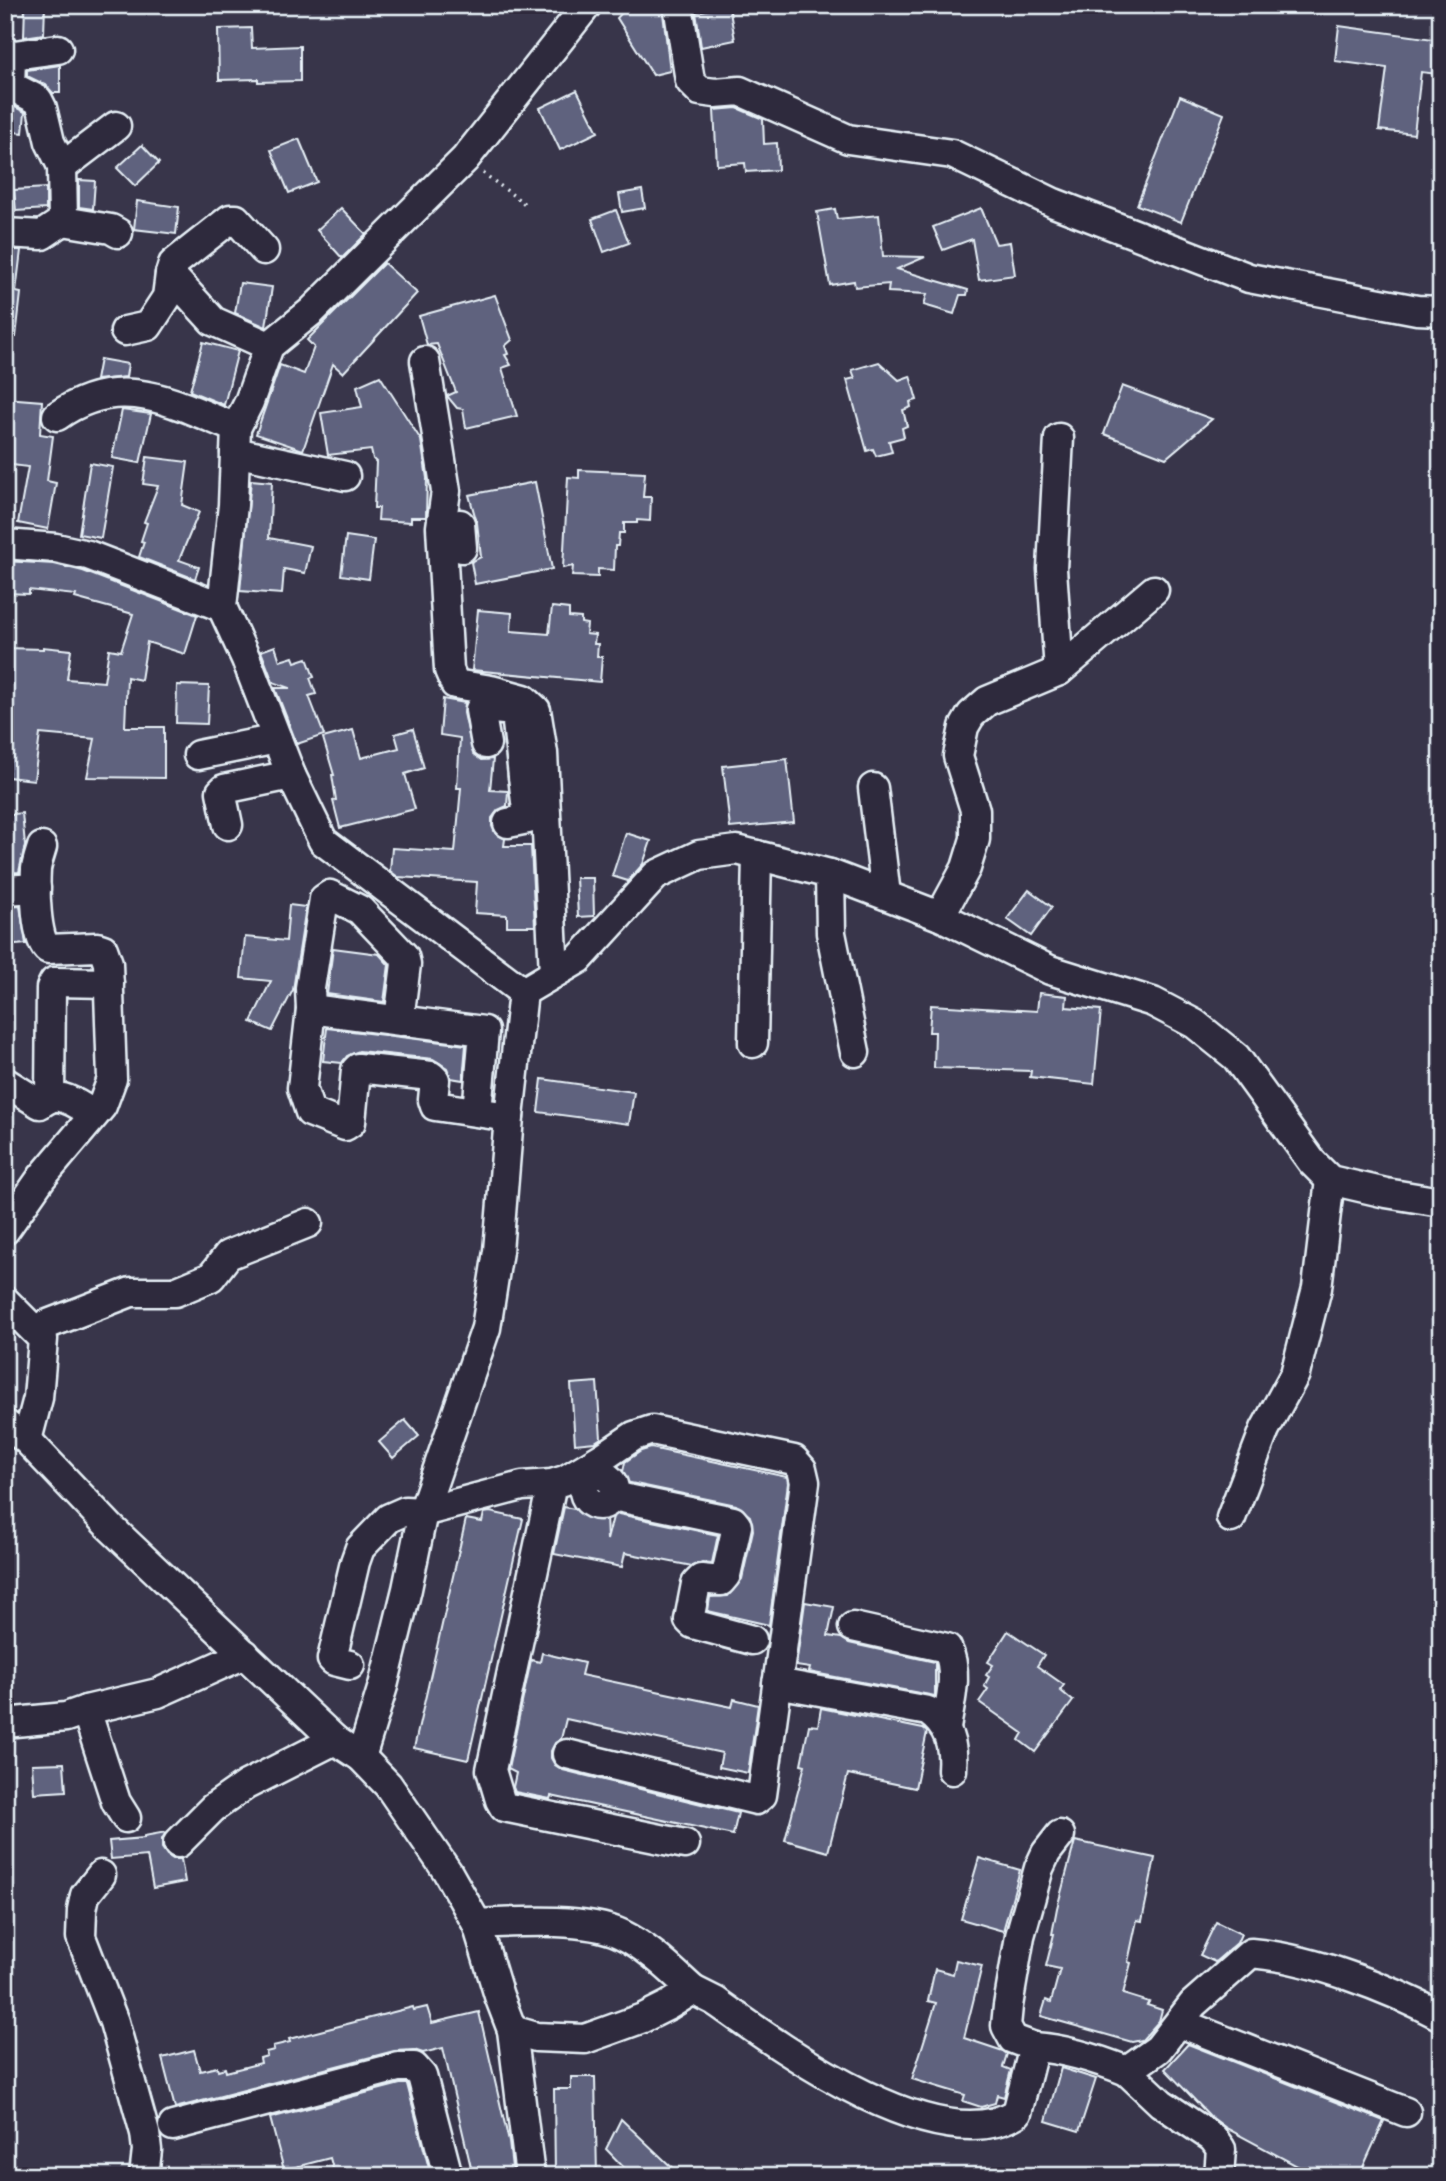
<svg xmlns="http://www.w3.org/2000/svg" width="1446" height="2181" viewBox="0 0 1446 2181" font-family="'Playpen Sans',sans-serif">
<rect width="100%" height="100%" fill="#38354a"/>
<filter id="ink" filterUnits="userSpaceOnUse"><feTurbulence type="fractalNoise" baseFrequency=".0143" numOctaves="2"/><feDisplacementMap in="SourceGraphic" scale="14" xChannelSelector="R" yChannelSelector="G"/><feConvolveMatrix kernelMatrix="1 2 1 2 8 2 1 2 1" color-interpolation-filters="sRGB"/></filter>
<g filter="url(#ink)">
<g fill="#5e627e" stroke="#e8f1f8" stroke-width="2">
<polygon points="25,5 45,5 44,34 24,37"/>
<polygon points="629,5 662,5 670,71 653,75 617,18"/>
<polygon points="729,6 735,40 701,47 696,12"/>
<polygon points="1339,26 1441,40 1438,74 1421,72 1414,134 1379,130 1387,68 1335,61"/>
<polygon points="251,28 252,48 300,46 300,81 258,82 258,79 219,80 218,29"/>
<polygon points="60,65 60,93 53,93 46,85 27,76 27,70"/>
<polygon points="577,90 598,132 560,150 540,108"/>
<polygon points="1180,96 1224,114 1181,222 1137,205"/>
<polygon points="5,102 25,112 23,133 5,131"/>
<polygon points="737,108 763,119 764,144 777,143 778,170 746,172 745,163 717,165 714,110"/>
<polygon points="299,139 317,182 289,193 271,150"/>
<polygon points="142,145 159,163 135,186 117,168"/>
<polygon points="79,180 95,181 93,209 79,207"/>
<polygon points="46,188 46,209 16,211 14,190"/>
<polygon points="642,190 645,208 622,212 619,194"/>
<polygon points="137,201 179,207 176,234 134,229"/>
<polygon points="341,208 366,234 342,258 317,230"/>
<polygon points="981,208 996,244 1010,242 1015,275 979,280 972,239 943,250 933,227"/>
<polygon points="835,209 837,219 879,215 883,256 925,257 897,269 968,290 967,295 960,295 954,314 924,305 927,294 888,292 889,284 855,287 854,281 830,285 817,212"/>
<polygon points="616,210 629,243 604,252 592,219"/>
<polygon points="5,250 21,250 16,292 21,293 16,337 5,337"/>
<polygon points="384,263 417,293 343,373 333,364 303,450 256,434 280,365 304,374 314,347 307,340"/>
<polygon points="240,283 272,287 266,327 235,313"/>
<polygon points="495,295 512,340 505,346 508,354 505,355 511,365 502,368 517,416 466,428 463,409 457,408 447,396 456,392 437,344 427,345 419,316"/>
<polygon points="203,342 238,351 224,405 190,391"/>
<polygon points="100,359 128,364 126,377 96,380"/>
<polygon points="879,362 899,380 910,376 917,400 910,402 911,407 903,410 907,426 902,428 904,437 889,441 892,452 876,456 873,449 867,451 847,380 855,378 852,370"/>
<polygon points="380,376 421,440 427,478 426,517 411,517 411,522 378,520 379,508 374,508 376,462 373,459 371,450 328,455 321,413 362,407 357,386"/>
<polygon points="1122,386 1212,419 1166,458 1104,434"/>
<polygon points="5,398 42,401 40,434 53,436 47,481 56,483 48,529 18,523 28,467 5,464"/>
<polygon points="122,410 151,414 140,463 112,458"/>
<polygon points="147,457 188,462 182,505 199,512 179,560 199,567 195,579 139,557 144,542 141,541 147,523 144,522 158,486 143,484"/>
<polygon points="90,463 113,467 101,538 79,534"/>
<polygon points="579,470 645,473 643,497 651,497 650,521 637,520 637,523 624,523 624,533 619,533 618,546 615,546 614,570 598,569 598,577 572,576 573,566 563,568 568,477 579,478"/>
<polygon points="251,480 272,482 269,538 311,546 305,573 284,569 282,594 240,591"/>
<polygon points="535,482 552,569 475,584 471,562 481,557 477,523 469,495"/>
<polygon points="346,536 374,540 369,579 341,575"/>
<polygon points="5,561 54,564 83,571 197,615 185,654 147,642 141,680 127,677 125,727 164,727 164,778 87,777 95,739 40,734 34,780 8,777 14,718 5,717 5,648 43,649 43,647 71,650 67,679 104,682 109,649 121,651 133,614 75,598 76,595 29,590 29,594 5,593"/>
<polygon points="552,607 569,609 569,617 581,618 581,623 587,624 586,634 595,635 594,644 598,644 597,657 602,657 600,682 472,670 478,610 512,613 511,631 549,634"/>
<polygon points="275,646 280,661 293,657 295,662 307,658 314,677 310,678 316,694 309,696 324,735 297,744 275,688 290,688 273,682 261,651"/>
<polygon points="177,685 209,686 207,724 176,723"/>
<polygon points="443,699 465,703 464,713 473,754 481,760 493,759 490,790 508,791 507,806 498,810 492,818 492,826 495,833 505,839 504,846 531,846 535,926 507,926 507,915 475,913 477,882 398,877 390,871 392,848 455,852 461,788 457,788 460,738 440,735"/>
<polygon points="413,729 424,768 405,774 415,809 340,828 333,801 336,800 332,775 334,775 323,738 353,730 361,758 399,748 395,734"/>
<polygon points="787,759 794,822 730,828 723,766"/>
<polygon points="22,813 25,845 19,872 5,873 5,815"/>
<polygon points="626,833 651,841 643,864 628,881 612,876"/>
<polygon points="576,878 593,878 594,916 578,917"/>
<polygon points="1029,890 1052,907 1031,936 1007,919"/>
<polygon points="289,905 306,907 293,990 272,1031 251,1022 271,981 241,978 245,937 286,941"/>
<polygon points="20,906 26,944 5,946 5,907"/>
<polygon points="333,948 379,954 389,965 384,1002 327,994"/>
<polygon points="1039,993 1067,996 1066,1007 1101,1010 1094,1084 1030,1077 1031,1071 934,1068 935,1032 929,1032 931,1005 1037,1011"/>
<polygon points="327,1028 466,1045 463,1080 451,1078 447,1068 433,1059 359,1051 347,1056 342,1063 323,1061"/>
<polygon points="542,1079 634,1092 629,1124 538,1112"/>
<polygon points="597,1382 601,1438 595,1442 575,1444 571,1384"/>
<polygon points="405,1420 419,1436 393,1458 379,1442"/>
<polygon points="651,1448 787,1477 788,1483 769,1625 708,1611 710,1597 728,1596 742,1579 753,1530 750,1516 736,1505 621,1481 625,1462 641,1451"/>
<polygon points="564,1507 606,1515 607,1540 614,1513 718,1535 712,1563 702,1562 692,1566 625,1553 622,1567 554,1554"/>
<polygon points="490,1512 523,1519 468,1760 414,1748 466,1519 482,1522 484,1513"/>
<polygon points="805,1602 834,1607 828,1636 841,1638 849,1643 935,1662 935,1696 809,1672 810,1668 796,1666"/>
<polygon points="1008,1631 1044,1655 1037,1666 1064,1685 1060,1690 1073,1701 1035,1752 1019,1740 1023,1733 979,1702 988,1689 984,1686 989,1677 986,1675 993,1665 988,1662"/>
<polygon points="542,1653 584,1663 581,1675 732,1707 734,1699 758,1705 748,1773 719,1767 722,1753 566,1719 561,1739 555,1743 551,1751 551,1758 555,1765 563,1770 738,1813 733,1835 551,1796 550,1799 515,1792 513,1787 516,1773 508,1769 531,1660 540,1662"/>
<polygon points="821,1708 923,1729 927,1732 915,1788 848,1774 828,1852 785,1840 805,1765 801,1764 809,1725 818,1726"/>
<polygon points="64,1763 66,1791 34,1793 32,1764"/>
<polygon points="166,1832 162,1839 162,1848 167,1855 173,1859 181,1859 185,1882 153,1888 147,1856 111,1859 109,1841 144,1838 144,1836"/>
<polygon points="1075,1841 1155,1858 1142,1921 1137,1920 1128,1962 1131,1963 1123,1994 1149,2002 1147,2005 1162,2010 1159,2021 1142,2040 1132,2042 1041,2016 1046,2000 1051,2002 1060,1969 1046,1966 1054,1934 1052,1934 1057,1908"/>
<polygon points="979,1858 1020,1870 1003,1931 961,1919"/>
<polygon points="1216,1922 1241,1934 1237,1943 1215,1962 1200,1955"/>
<polygon points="956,1960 982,1966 964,2038 1003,2051 1007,2054 1003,2067 1011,2070 1004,2097 997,2095 995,2103 981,2107 963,2101 965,2095 912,2079 936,2003 928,2001 935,1969 953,1974"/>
<polygon points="413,2007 414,2010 427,2007 432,2023 479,2012 509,2142 513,2176 473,2176 443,2048 423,2053 414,2050 394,2051 175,2108 162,2058 194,2050 200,2071 217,2067 218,2070 225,2068 226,2072 261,2063 260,2058 267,2056 266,2052 274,2050 273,2046 290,2042 289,2039"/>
<polygon points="1188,2044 1384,2121 1359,2176 1316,2176 1226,2128 1210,2116 1165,2069"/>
<polygon points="1061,2068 1096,2079 1079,2131 1046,2121"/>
<polygon points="571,2077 595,2077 597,2176 555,2176 554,2089 571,2089"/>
<polygon points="400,2084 407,2084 431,2176 335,2176 330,2158 284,2170 270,2118"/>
<polygon points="621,2119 681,2176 632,2176 606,2149"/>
</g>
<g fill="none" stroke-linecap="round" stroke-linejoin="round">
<defs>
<g id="minor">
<polyline points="678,5 690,81 700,91 715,93 740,91 848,139 952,154 1054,203 1249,278 1417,310 1441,311"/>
<polyline points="5,83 38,100 42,108 50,142 62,166 63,221 42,235 5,233"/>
<polyline points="10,86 11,59 14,55 58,49"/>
<polyline points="62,167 116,126"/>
<polyline points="63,221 111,229 118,233"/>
<polyline points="170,274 173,264 230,219 236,219 264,250"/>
<polyline points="125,331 148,326 167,297 170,274 213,321 269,346"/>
<polyline points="425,361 446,491 441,527 449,670 455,684 491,690 524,699 536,710 543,753 554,973"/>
<path d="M 57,416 C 120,371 173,403 236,428"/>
<polyline points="1059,438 1052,569 1059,671"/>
<polyline points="235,452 345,476"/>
<polyline points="460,524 462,548"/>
<polyline points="5,544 56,548 88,555 222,607"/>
<polyline points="486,744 480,710 483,708 514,711 516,714 523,776"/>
<polyline points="198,755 277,739"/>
<polyline points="873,788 886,895"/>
<polyline points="508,823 528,819 523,776 541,776"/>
<polyline points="228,825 221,792 224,789 291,775"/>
<polyline points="830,874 831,933 855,1052"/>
<polyline points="5,890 36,888"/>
<polyline points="940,916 966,868 975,839 975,810 958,756 964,727 971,715 987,701 1059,671 1154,590"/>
<polyline points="523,992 323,841 291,775 246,659 222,607 233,505 236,428 249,402 269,346 312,311 465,159 587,5"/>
<polyline points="311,1009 401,1021"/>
<polyline points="753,1043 757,855"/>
<path d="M 5,1082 L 40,1104 C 43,1102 46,1100 50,1098 C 63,1093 84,1108 94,1115"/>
<polyline points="50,1098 51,988 54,982 109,983"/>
<polyline points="477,1112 484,1031 399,1020 406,964 404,956 360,910 330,895 324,899 310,988 311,1009 302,1088 310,1112 345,1126 351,1122 356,1070 358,1068 431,1076 435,1080 433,1100 435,1106 509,1117"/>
<path d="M 5,1230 L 42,1177 L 102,1106 L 112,1079 L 108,963 L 103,949 L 97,947 L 48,949 C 35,940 35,886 36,869 C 37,862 40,854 42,847"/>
<polyline points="5,1301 43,1339 38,1398 27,1440"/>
<polyline points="35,1329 131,1292 175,1292 211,1277 228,1255 308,1223"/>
<polyline points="5,1424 27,1440 110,1527 335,1740 361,1757 388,1785 447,1871 477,1924 499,1996 512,2030 530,2176"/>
<circle cx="599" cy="1490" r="15"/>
<polyline points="552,1484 491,1770 500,1800 504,1807 685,1844"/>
<polyline points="613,1496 733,1521 737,1526 726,1575 721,1581 701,1579 696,1584 689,1620 693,1624 752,1640"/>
<polyline points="1231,1518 1265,1429 1295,1374 1317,1288 1330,1180"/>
<path d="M 853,1627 L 947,1648 C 959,1671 950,1703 946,1728"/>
<polyline points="350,1665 334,1661 332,1659 355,1562 360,1548 389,1518 405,1511 423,1512 522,1486 552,1484 565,1480 603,1457 634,1436 652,1430 794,1460 802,1469 805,1482 762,1795 756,1800 567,1754"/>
<path d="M 777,1683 L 928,1711 C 949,1726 954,1745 952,1770"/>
<polyline points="86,1710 116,1802 126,1818"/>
<polyline points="5,1723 66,1717 86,1710 158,1693 245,1654"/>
<polyline points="361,1757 383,1686 407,1589 423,1512 486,1328 498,1251 509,1117 523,992 579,959 656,875 699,855 737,850 830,874 940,916 1050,970 1153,1002 1195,1024 1236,1057 1312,1162 1330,1180 1386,1193 1441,1202"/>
<polyline points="178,1843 213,1808 246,1785 335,1740"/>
<polyline points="101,1875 85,1895 82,1910 81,1937 114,2022 145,2133 147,2150 144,2176"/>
<path d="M 477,1924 C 517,1922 585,1917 621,1934 C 648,1947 671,1970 693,1990"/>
<polyline points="1180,2023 1406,2112"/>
<path d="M 512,2030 L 536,2037 L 585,2039 L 643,2018 L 669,2005 L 693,1990 L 715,2001 C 781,2048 937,2162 1017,2113 L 1034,2047 C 1066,2049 1097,2059 1127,2071 L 1158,2049 L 1193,2004 L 1251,1953 C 1310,1958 1389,1988 1441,2016"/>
<polyline points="1034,2047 1013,2039 1006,2026 1008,2006 1020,1936 1039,1868 1046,1853 1060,1835"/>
<polyline points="1127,2071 1161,2103 1213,2138 1221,2149 1219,2176"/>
<polyline points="173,2126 398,2067 414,2067 422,2076 448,2176"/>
</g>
</defs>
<use href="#minor" stroke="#e8f1f8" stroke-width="33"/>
<polyline stroke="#e8f1f8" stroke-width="3.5" stroke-dasharray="2 5" stroke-linecap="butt" points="483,173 525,204"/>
<use href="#minor" stroke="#2f2a3d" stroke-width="28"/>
</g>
</g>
<rect width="1446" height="2181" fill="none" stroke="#2f2a3d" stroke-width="28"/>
<rect x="14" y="14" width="1418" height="2153" fill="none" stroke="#e8f1f8" stroke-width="2.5" filter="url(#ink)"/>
</svg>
